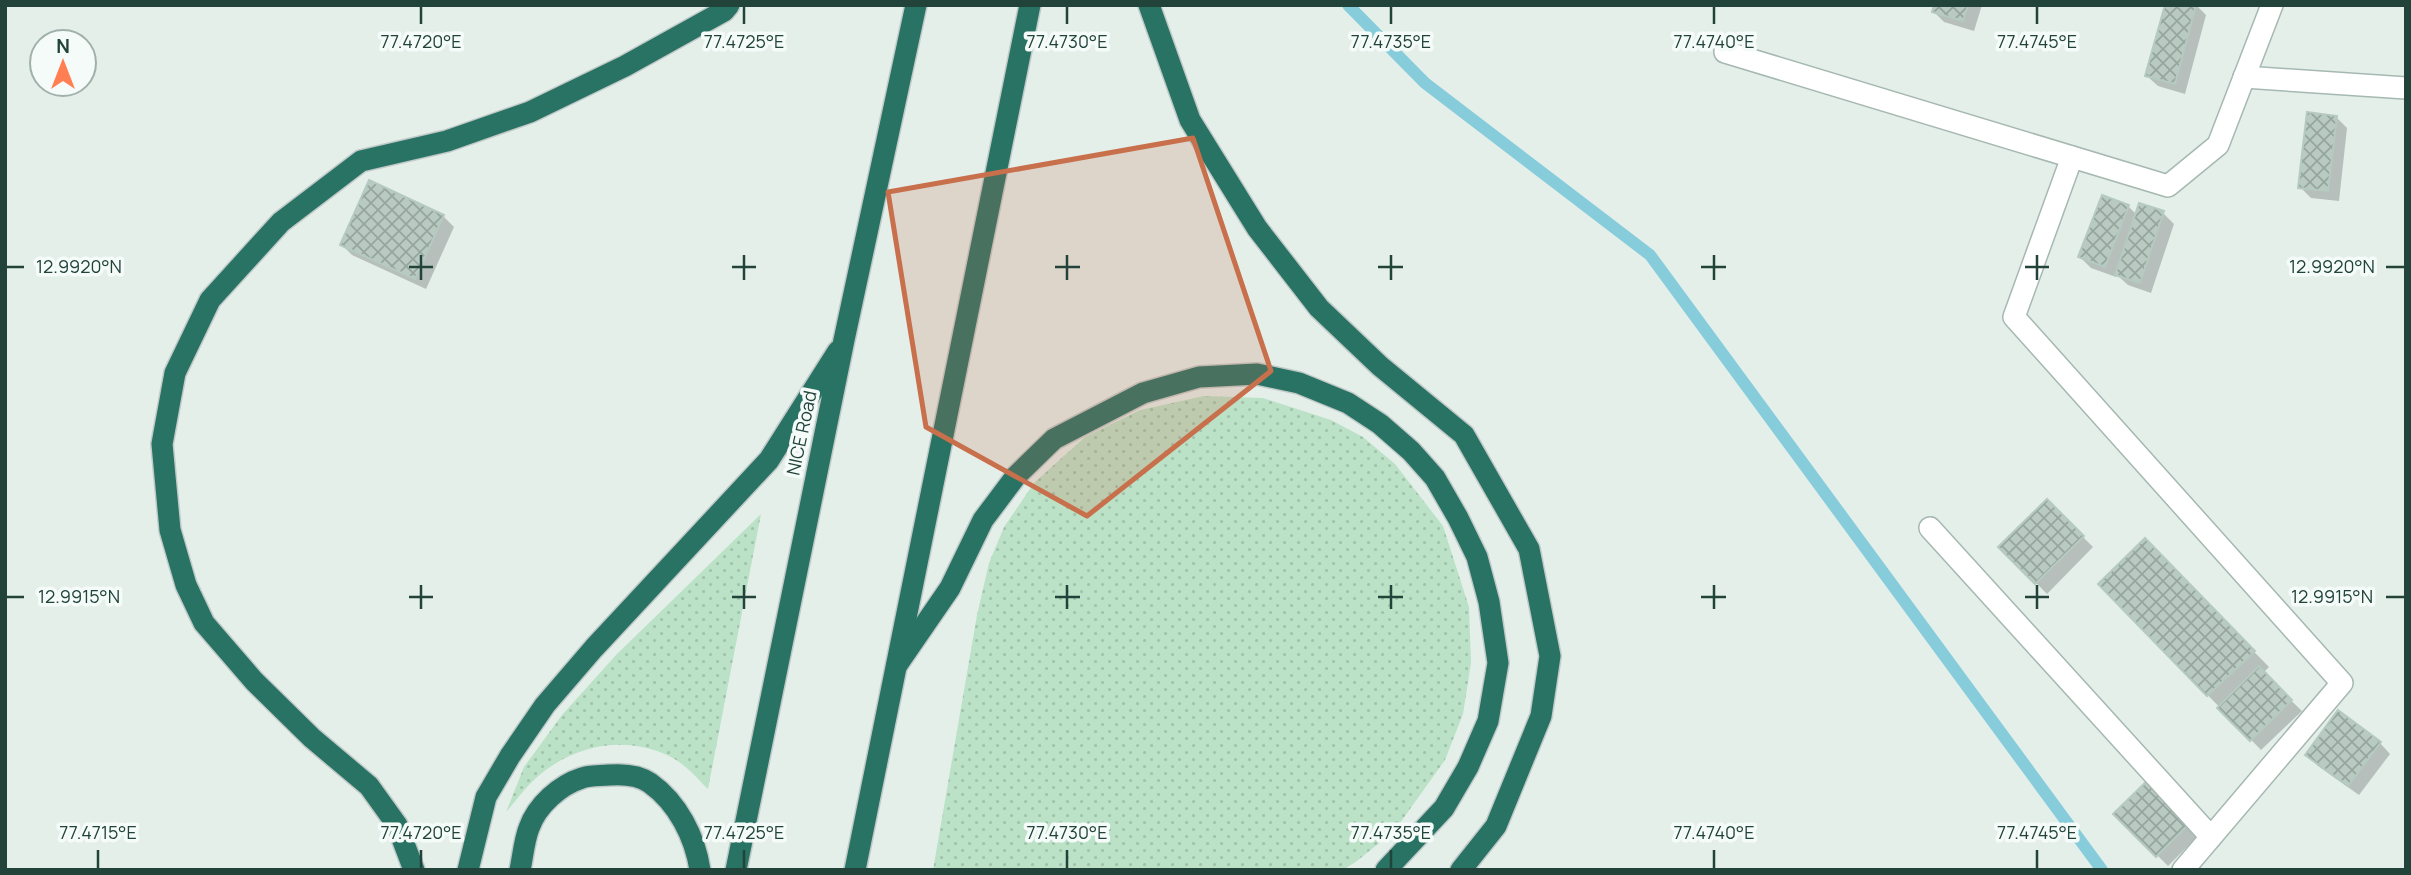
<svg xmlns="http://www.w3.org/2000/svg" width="2411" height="875" viewBox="0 0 2411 875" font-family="Manrope,sans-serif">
<defs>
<pattern id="garden-dots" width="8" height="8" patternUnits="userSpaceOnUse" patternTransform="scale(1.75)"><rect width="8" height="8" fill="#bbe2c6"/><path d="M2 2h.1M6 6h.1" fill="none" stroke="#a0c3ab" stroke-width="1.8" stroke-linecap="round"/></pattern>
<pattern id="building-cross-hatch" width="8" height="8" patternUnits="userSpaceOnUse" patternTransform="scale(1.75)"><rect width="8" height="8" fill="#b9cac3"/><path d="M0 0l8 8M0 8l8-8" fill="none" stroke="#96a69f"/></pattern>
</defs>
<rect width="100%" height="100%" fill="#e4efea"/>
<g fill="url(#garden-dots)">
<polygon points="1204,396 1263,398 1331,420 1363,437 1395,464 1443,526 1469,607 1471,663 1463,714 1445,760 1395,830 1357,861 1343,870 933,870 977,615 989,563 1004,527 1034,483 1085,437 1140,410"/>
<path d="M 761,514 L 708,789 C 697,778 685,764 671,757 C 625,734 572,745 535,779 C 524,789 515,802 506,812 L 524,767 L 562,715 L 616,655 Z"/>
</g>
<g fill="#0003">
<polygon points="1936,5 1982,5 1974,31 1944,22 1934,12"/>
<polygon points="2167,5 2196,5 2206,15 2185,94 2158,86 2147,76"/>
<polygon points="2336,117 2347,128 2339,201 2311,198 2300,187"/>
<polygon points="2128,206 2137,215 2163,213 2174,224 2151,293 2128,285 2117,275 2116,277 2091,268 2080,257"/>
<polygon points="443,216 454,227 426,289 352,255 342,245"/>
<polygon points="2047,501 2093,547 2047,594 2001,547"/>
<polygon points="2145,541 2269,667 2263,673 2302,711 2261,750 2100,584"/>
<polygon points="2380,743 2390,754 2359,795 2318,766 2307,755"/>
<polygon points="2147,783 2199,835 2168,866 2116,814"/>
</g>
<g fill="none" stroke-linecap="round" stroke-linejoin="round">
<polyline stroke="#86ccda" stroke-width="12" points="1348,5 1425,83 1650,255 2102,870"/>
</g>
<g fill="url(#building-cross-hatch)" stroke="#b5cac1" stroke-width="2">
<polygon points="1934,5 1968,5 1963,21 1932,12"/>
<polygon points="2165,5 2196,5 2175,84 2145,76"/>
<polygon points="2307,112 2337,116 2328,191 2298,188"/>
<polygon points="369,180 444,215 415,279 340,245"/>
<polygon points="2102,195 2129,205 2105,267 2078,257"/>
<polygon points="2139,203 2164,211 2140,283 2115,275"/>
<polygon points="2047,499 2084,536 2035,584 1998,547"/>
<polygon points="2145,538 2255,651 2207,696 2098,584"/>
<polygon points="2259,666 2292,700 2250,741 2217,708"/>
<polygon points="2338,710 2381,742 2348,786 2305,755"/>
<polygon points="2147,781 2190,823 2156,857 2113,814"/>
</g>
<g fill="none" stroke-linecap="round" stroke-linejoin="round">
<defs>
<g id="street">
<polyline points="1725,52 2168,186 2218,145 2272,5"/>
<polyline points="2244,77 2406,88"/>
<polyline points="2072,157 2014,317 2342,683 2183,870"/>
<polyline points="1930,528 2211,837"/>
</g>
<g id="highway">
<polyline points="1149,5 1190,120 1257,228 1319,308 1380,366 1464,435 1529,549 1550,656 1541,716 1496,826 1461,870"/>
<polyline points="897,665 950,588 983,520 1016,476 1054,439 1143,393 1199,377 1257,374 1299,383 1348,403 1380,424 1411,451 1435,478 1458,518 1477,557 1489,602 1498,663 1488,721 1468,767 1444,808 1386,870"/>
<polyline points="414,870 397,825 369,786 312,738 254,681 204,623 186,585 170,530 162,444 175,373 210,300 281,222 361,161 447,141 530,112 625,66 724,11 729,5"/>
<polyline points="468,870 486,797 510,756 545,705 594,648 769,460 838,351"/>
<path d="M 520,870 C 523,856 524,841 529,828 C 537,805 560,785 582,778 C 590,775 600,776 609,775 C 622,774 639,775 650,783 C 678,803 695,837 700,870"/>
<polyline points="736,870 844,340 916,5"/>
<polyline points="855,870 1030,5"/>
</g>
</defs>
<use href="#street" stroke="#a6b8b2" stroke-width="24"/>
<use href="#highway" stroke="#c1cac8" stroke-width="24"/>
<use href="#street" stroke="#fff" stroke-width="21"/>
<use href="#highway" stroke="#297364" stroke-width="21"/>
</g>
<path fill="#c86f4c" fill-opacity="0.2" stroke="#c86f4c" stroke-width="5" stroke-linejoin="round" d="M 1193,138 L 1271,371 L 1087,516 L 926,427 L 888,192 Z"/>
<path fill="none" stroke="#21433a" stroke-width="2.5" d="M 421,7 L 421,24M 744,7 L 744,24M 1067,7 L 1067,24M 1391,7 L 1391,24M 1714,7 L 1714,24M 2037,7 L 2037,24M 421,255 L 421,280M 744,255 L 744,280M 1067,255 L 1067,280M 1391,255 L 1391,280M 1714,255 L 1714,280M 2037,255 L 2037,280M 7,267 L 24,267M 409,267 L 433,267M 732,267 L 756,267M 1055,267 L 1080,267M 1378,267 L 1403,267M 1701,267 L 1726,267M 2025,267 L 2049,267M 2386,267 L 2404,267M 421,585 L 421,609M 744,585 L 744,609M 1067,585 L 1067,609M 1391,585 L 1391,609M 1714,585 L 1714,609M 2037,585 L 2037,609M 7,597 L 24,597M 409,597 L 433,597M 732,597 L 756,597M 1055,597 L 1080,597M 1378,597 L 1403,597M 1701,597 L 1726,597M 2025,597 L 2049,597M 2386,597 L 2404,597M 98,850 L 98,868M 421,850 L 421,868M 744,850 L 744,868M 1067,850 L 1067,868M 1391,850 L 1391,868M 1714,850 L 1714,868M 2037,850 L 2037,868"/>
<g text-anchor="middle" stroke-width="7" stroke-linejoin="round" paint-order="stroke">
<g font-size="18" fill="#21433a" stroke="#f5fbf8">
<text transform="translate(802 433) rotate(-78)" y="6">NICE Road</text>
</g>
</g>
<g font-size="18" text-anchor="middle" fill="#21433a" stroke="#f5fbf8" stroke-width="7" stroke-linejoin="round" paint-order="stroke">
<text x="421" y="48">77.4720°E</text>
<text x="744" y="48">77.4725°E</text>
<text x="1067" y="48">77.4730°E</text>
<text x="1391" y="48">77.4735°E</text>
<text x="1714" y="48">77.4740°E</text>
<text x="2037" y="48">77.4745°E</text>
<text x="79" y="273">12.9920°N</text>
<text x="2332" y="273">12.9920°N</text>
<text x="79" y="603">12.9915°N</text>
<text x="2332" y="603">12.9915°N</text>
<text x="98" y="839">77.4715°E</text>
<text x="421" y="839">77.4720°E</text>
<text x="744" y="839">77.4725°E</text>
<text x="1067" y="839">77.4730°E</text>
<text x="1391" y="839">77.4735°E</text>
<text x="1714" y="839">77.4740°E</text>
<text x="2037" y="839">77.4745°E</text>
</g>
<rect width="2411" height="875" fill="none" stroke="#21433a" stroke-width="14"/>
<g transform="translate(63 63)"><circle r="33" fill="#f5fbf8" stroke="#a0b1ac" stroke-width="2"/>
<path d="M0-5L12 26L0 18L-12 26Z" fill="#ff7e52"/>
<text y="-10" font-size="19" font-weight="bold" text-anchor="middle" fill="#21433a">N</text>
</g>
</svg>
